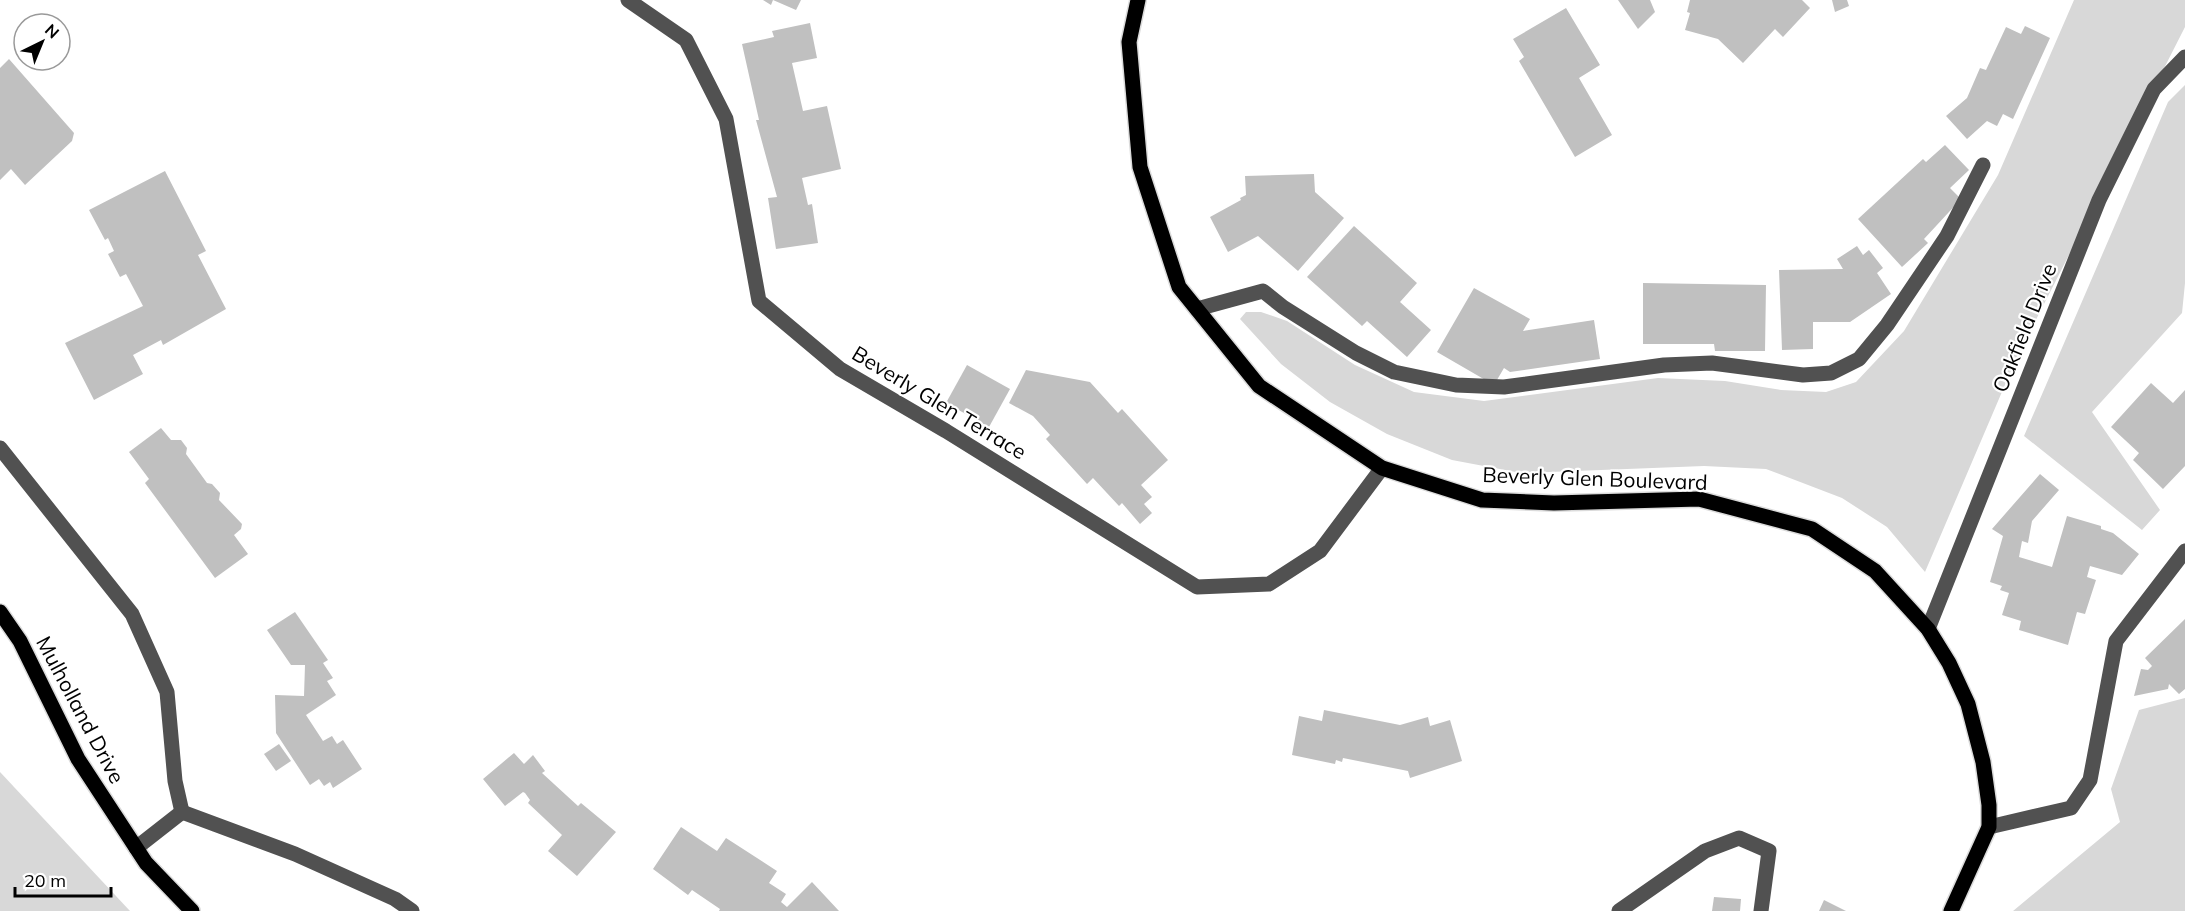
<svg xmlns="http://www.w3.org/2000/svg" width="2185" height="911" viewBox="0 0 2185 911" font-family="Mulish,sans-serif">
<rect width="100%" height="100%" fill="#fff"/>
<g fill="#d8d8d8">
<polygon points="2074,0 2185,0 2185,27 2016,359 1925,572 1887,527 1842,498 1766,469 1704,466 1521,473 1452,460 1387,434 1330,402 1281,364 1240,319 1246,312 1261,312 1287,321 1355,365 1414,392 1484,401 1658,378 1725,381 1781,390 1826,392 1856,382 1904,331 1998,175"/>
<polygon points="2185,85 2185,283 2182,313 2092,412 2160,510 2142,530 2024,436 2168,102"/>
<polygon points="2185,698 2185,911 2013,911 2120,822 2111,789 2139,710"/>
<polygon points="0,772 130,911 0,911"/>
</g>
<g fill="#c0c0c0">
<polygon points="763,0 801,0 796,10 773,0 771,5"/>
<polygon points="1618,0 1650,0 1655,12 1638,29"/>
<polygon points="1690,0 1802,0 1810,8 1783,37 1775,29 1743,63 1718,39 1685,30 1690,13 1687,12"/>
<polygon points="1832,0 1847,0 1849,6 1835,12"/>
<polygon points="1566,8 1600,65 1579,78 1612,135 1575,157 1519,61 1524,57 1513,39"/>
<polygon points="810,23 817,58 792,63 803,111 827,106 841,169 802,178 808,205 812,204 818,243 776,249 768,198 777,197 756,120 759,120 742,44 774,37 772,31"/>
<polygon points="2025,26 2050,38 2013,119 2003,114 1997,126 1987,121 1967,139 1946,116 1967,98 1980,68 1986,70 2006,27 2021,34"/>
<polygon points="9,59 74,133 72,141 25,185 11,169 0,180 0,68"/>
<polygon points="1945,145 1969,170 1950,188 1961,199 1924,239 1928,243 1902,267 1858,219 1923,159 1926,162"/>
<polygon points="165,171 206,251 198,255 226,309 163,345 161,340 133,355 143,374 94,400 65,343 143,306 126,274 120,277 108,254 114,251 108,238 105,240 89,210"/>
<polygon points="1314,174 1315,192 1344,218 1298,271 1258,236 1228,252 1210,217 1241,200 1240,198 1246,195 1245,176"/>
<polygon points="1354,226 1417,283 1400,302 1431,330 1407,357 1367,321 1362,326 1307,277"/>
<polygon points="1857,246 1863,255 1869,250 1883,268 1877,273 1891,294 1850,322 1813,322 1813,349 1782,350 1779,270 1843,269 1837,259"/>
<polygon points="1643,283 1766,285 1765,351 1715,351 1714,344 1643,344"/>
<polygon points="1474,288 1530,319 1523,331 1594,320 1600,359 1510,372 1504,368 1494,385 1437,352"/>
<polygon points="967,365 1010,389 989,427 946,403"/>
<polygon points="1026,370 1090,382 1118,413 1122,409 1168,460 1141,485 1152,497 1144,504 1152,513 1140,524 1122,503 1119,506 1093,478 1087,484 1046,439 1050,435 1033,416 1009,403"/>
<polygon points="2151,383 2173,403 2185,390 2185,466 2163,489 2133,460 2139,453 2111,427"/>
<polygon points="161,428 171,440 181,440 187,448 186,454 207,483 212,484 220,493 219,500 242,524 241,529 234,535 248,554 215,578 145,483 149,479 129,452"/>
<polygon points="2040,474 2059,490 2032,521 2028,543 2022,541 2019,557 2052,567 2067,516 2101,526 2101,529 2113,533 2139,554 2122,575 2090,566 2087,577 2096,580 2085,614 2077,612 2068,645 2019,630 2021,621 2002,615 2009,593 2000,590 2002,586 1990,582 2003,536 1992,529"/>
<polygon points="295,612 328,660 323,663 333,678 327,681 336,695 306,715 323,741 332,736 337,744 343,740 362,769 333,788 330,782 324,786 319,779 310,785 276,733 275,695 304,696 305,665 291,665 267,630"/>
<polygon points="2185,619 2185,689 2179,694 2169,684 2168,689 2134,696 2141,669 2148,670 2152,666 2145,658"/>
<polygon points="1324,710 1400,725 1428,717 1430,726 1450,720 1462,761 1410,778 1408,771 1343,758 1342,762 1336,760 1335,764 1292,755 1299,716 1322,721"/>
<polygon points="279,744 291,761 276,771 264,754"/>
<polygon points="514,753 524,764 533,755 545,771 542,773 578,806 581,803 616,832 577,876 548,851 562,835 528,803 530,800 525,793 523,792 505,806 483,779"/>
<polygon points="681,827 717,851 726,838 777,871 769,883 786,894 781,902 787,907 812,882 839,911 719,911 720,909 692,890 688,895 653,869"/>
<polygon points="1714,897 1741,899 1740,911 1712,911"/>
<polygon points="1824,900 1846,911 1819,911"/>
</g>
<g fill="none" stroke-linecap="round" stroke-linejoin="round">
<defs>
<g id="major">
<polyline points="1138,0 1129,42 1140,167 1179,287 1259,386 1382,468 1482,500 1554,503 1699,499 1812,529 1875,571 1928,629 1949,663 1968,704 1983,762 1989,805 1989,827 1951,911"/>
<polyline points="0,612 20,641 78,759 146,863 192,911"/>
</g>
</defs>
<use href="#major" stroke="#dbdbdb" stroke-width="18"/>
<g stroke="#515151" stroke-width="15">
<polyline points="628,0 686,40 726,119 759,301 840,369 946,431 1197,587 1269,584 1320,551 1382,468"/>
<polyline points="1197,309 1263,291 1283,307 1356,353 1394,372 1456,385 1504,387 1664,365 1712,363 1803,375 1831,373 1859,359 1887,325 1947,236 1983,165"/>
<polyline points="0,448 132,614 167,692 175,781 182,812"/>
<polyline points="1928,629 2099,200 2154,89 2185,57"/>
<polyline points="1989,827 2071,808 2090,780 2116,641 2185,551"/>
<polyline points="136,848 182,812 295,854 395,899 412,911"/>
<polyline points="1619,911 1705,851 1739,838 1769,851 1761,911"/>
</g>
<use href="#major" stroke="#000" stroke-width="15"/>
</g>
<g text-anchor="middle" stroke-width="4.5" stroke-linejoin="round" paint-order="stroke">
<g font-size="21" fill="#000" stroke="#fff">
<text transform="translate(2025 328) rotate(-68)" y="7">Oakfield Drive</text>
<text transform="translate(939 403) rotate(31)" y="7">Beverly Glen Terrace</text>
<text transform="translate(1595 479) rotate(2)" y="7">Beverly Glen Boulevard</text>
<text transform="translate(80 710) rotate(62)" y="7">Mulholland Drive</text>
</g>
</g>
<g transform="translate(42 42) rotate(43)"><circle r="28" fill="#ffffff" stroke="#999999" stroke-width="1.5"/>
<path d="M0-4.5L10 22L0 15L-10 22Z" fill="#000000"/>
<text y="-9" font-size="16" font-weight="bold" text-anchor="middle" fill="#000000">N</text>
</g>
<path d="M15 887v9h96v-9" fill="none" stroke="#000000" stroke-width="3"/>
<text x="24" y="887" font-size="18" fill="#000000" stroke="#ffffff" stroke-width="4.5" paint-order="stroke">20 m</text>
</svg>
